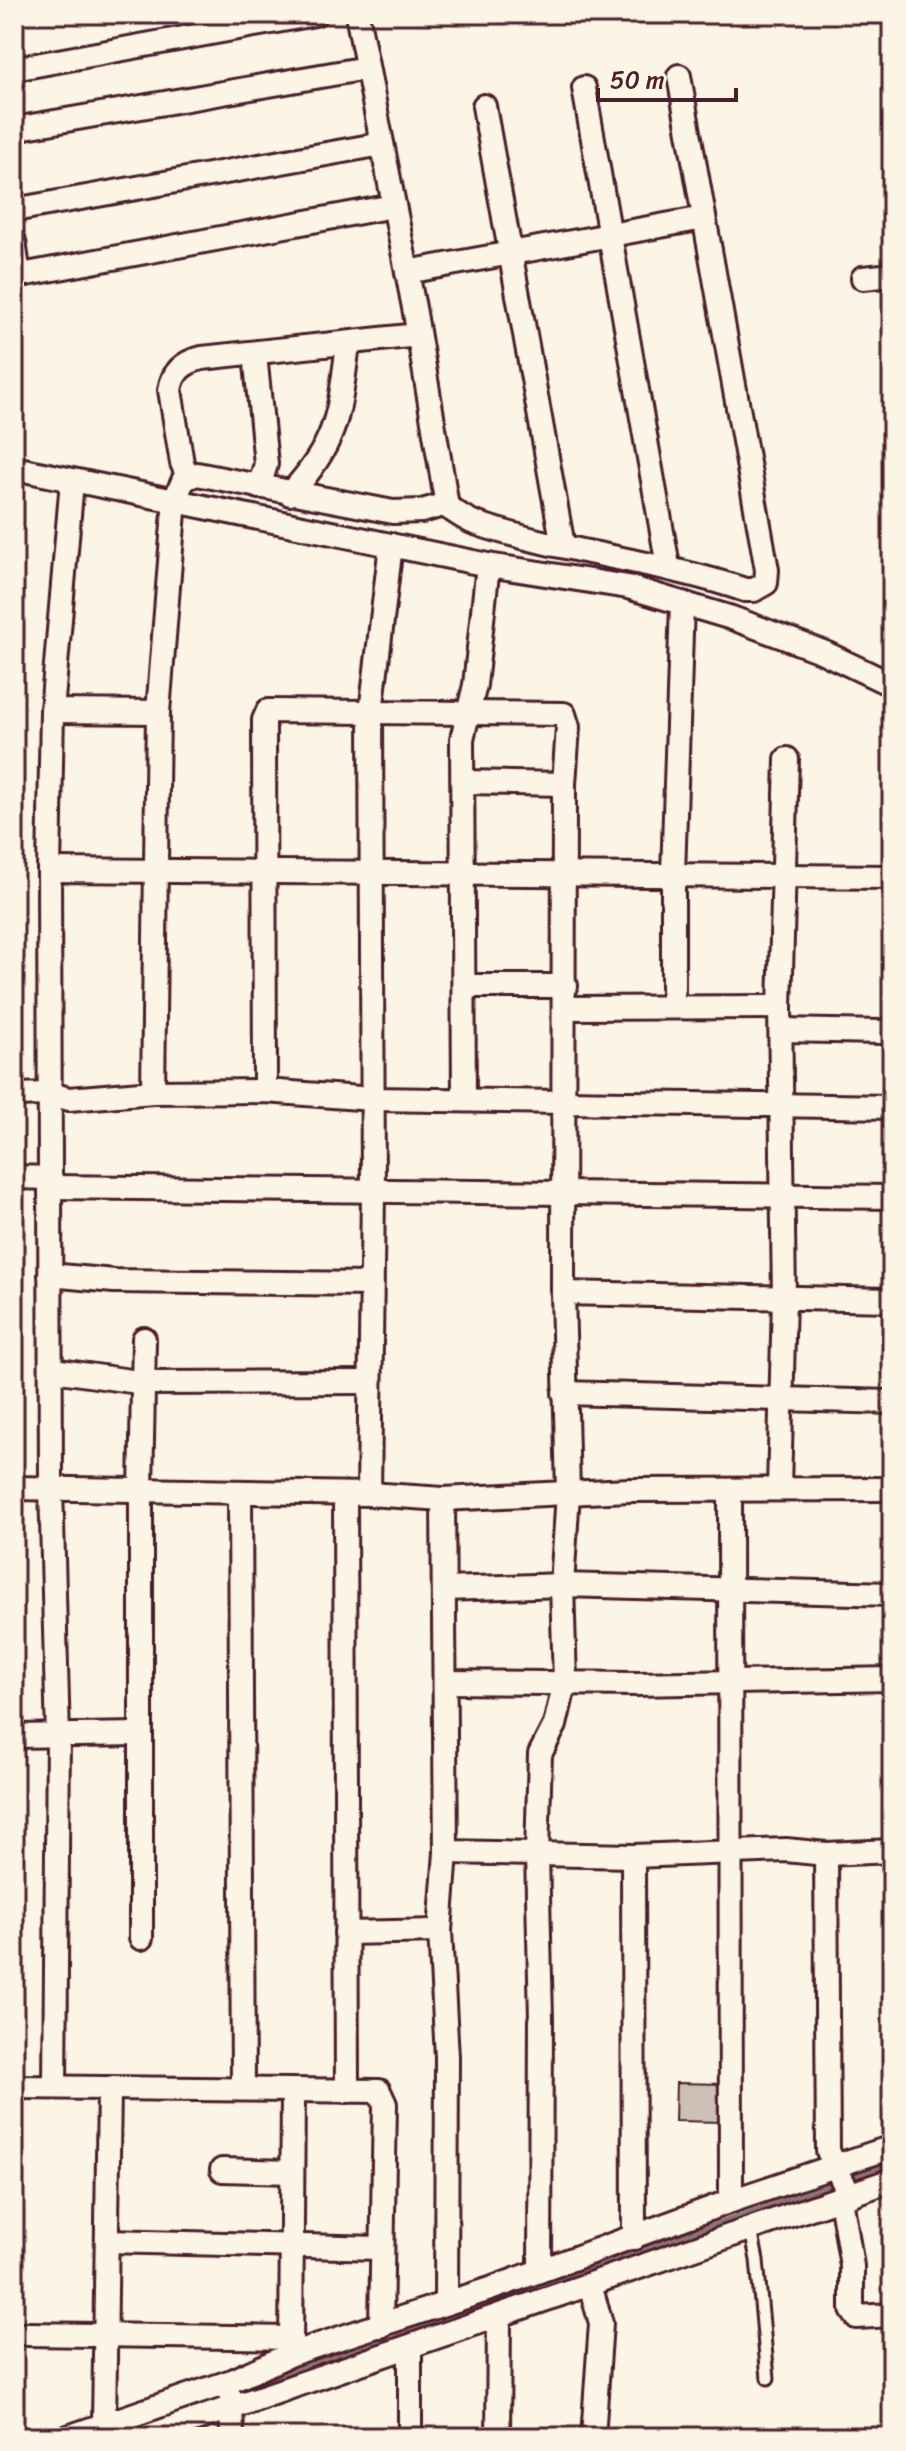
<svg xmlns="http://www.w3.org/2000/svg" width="906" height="2451" viewBox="0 0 906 2451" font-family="Sriracha,sans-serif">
<rect width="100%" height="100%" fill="#fcf5e5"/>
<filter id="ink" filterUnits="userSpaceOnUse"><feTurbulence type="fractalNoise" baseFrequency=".0125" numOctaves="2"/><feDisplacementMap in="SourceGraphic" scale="16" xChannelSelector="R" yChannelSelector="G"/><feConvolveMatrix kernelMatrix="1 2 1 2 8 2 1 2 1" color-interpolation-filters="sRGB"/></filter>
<g filter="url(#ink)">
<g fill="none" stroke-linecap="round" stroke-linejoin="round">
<g stroke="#917474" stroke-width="6">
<polyline points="237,2390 892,2164"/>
<polyline points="106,2437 193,2406"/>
</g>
</g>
<polygon fill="#cfc0b7" stroke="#4a1f2b" stroke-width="2" points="676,2083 724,2084 723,2122 675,2121"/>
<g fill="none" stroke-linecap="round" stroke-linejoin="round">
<defs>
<polyline id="service" points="751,2230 757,2260 768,2378"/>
<g id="minor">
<polyline points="357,14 415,313 447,506"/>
<polyline points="14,69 315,14"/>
<polyline points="584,88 668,566"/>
<polyline points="484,106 563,546"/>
<polyline points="14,129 367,68"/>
<polyline points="14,210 382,144"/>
<polyline points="14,241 18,269 27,274 393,206"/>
<polyline points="407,272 704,218"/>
<polyline points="863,278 892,275"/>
<polyline points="255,354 266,464 259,487"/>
<polyline points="14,468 488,565 628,587 732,618 823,652 892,685"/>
<path d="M 188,476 L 182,463 L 170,390 C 173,371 184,362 202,358 L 418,335"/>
<path d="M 290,494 C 339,441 339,412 348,344"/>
<polyline points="52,711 158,712"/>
<polyline points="463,782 564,784"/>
<polyline points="49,870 892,877"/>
<polyline points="464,986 566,986"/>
<polyline points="673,1006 673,875 682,603"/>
<polyline points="566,1008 780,1007"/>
<polyline points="782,1030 882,1032 892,1028"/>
<polyline points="265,1091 264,720 268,711 564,714 568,727 564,784 563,1293 568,1493 562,1585 565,1682 555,1725 540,1754 537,1854 541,2019 540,2270"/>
<path d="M 153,1092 L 158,712 L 175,499 L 184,479 L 197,474 L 393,512 L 422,511 L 443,505 C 454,510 463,519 475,523 C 563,553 657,560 745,590 L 754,590 L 766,583 L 767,570 L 679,76"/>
<polyline points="14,1095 51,1094 69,1099 153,1092 265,1091 373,1099 892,1107"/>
<polyline points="464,1099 462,739 475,685 488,565"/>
<polyline points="14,1177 51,1178"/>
<polyline points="51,1187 892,1197"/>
<polyline points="50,1275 114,1281 371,1284"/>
<polyline points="563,1293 892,1300"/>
<polyline points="53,1370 145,1383 368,1382"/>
<polyline points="564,1393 892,1402"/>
<polyline points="14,1488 369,1494 443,1499 629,1490 892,1489"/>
<polyline points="779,1488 784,1299 780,1007 787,759"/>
<polyline points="730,1490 731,2201"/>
<polyline points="240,1493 243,2089"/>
<polyline points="345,1494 347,2091"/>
<polyline points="369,1494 373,1192 371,712 391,545"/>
<polyline points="443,1499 446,1852 440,1931 447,2057 446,2303"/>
<polyline points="445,1589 562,1585 892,1594"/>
<polyline points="445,1682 636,1684 892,1679"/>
<polyline points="14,1736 140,1734"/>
<polyline points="446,1852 633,1856 786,1850 826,1854 892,1851"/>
<polyline points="826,1854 828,2151 850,2196"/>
<polyline points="633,1856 634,2238"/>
<polyline points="346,1933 440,1931"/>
<polyline points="141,1938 141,1490 144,1339"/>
<polyline points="55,2085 58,1737 51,1486 49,870 52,711 72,481"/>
<polyline points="14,2087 379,2091 385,2104 381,2326"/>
<polyline points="222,2170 292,2172"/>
<polyline points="841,2199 852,2266 852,2310 857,2317 892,2315"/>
<polyline points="107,2241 380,2248"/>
<polyline points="590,2285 601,2323 593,2437"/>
<polyline points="27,2334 291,2338"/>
<polyline points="291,2351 293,2092"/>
<polyline points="231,2398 232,2437"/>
<polyline points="104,2424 109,2090"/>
<polyline points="68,2437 229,2382 291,2354 493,2288 731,2201 892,2147"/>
<polyline points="146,2437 892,2180"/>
<polyline points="410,2437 410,2347"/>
<polyline points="498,2437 499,2318"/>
</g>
</defs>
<use href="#service" stroke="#4a1f2b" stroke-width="17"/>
<use href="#minor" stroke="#4a1f2b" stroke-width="28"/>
<use href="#service" stroke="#fcf5e5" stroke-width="11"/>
<use href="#minor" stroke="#fcf5e5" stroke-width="22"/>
</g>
</g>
<rect width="906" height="2451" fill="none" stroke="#fcf5e5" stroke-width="48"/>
<rect x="24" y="24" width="858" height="2403" fill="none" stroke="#4a1f2b" stroke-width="3" filter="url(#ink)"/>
<path d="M598 88v12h138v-12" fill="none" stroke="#4a1f2b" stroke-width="4"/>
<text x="610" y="88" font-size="24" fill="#4a1f2b" stroke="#fcf5e5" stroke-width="6" paint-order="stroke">50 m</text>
</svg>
